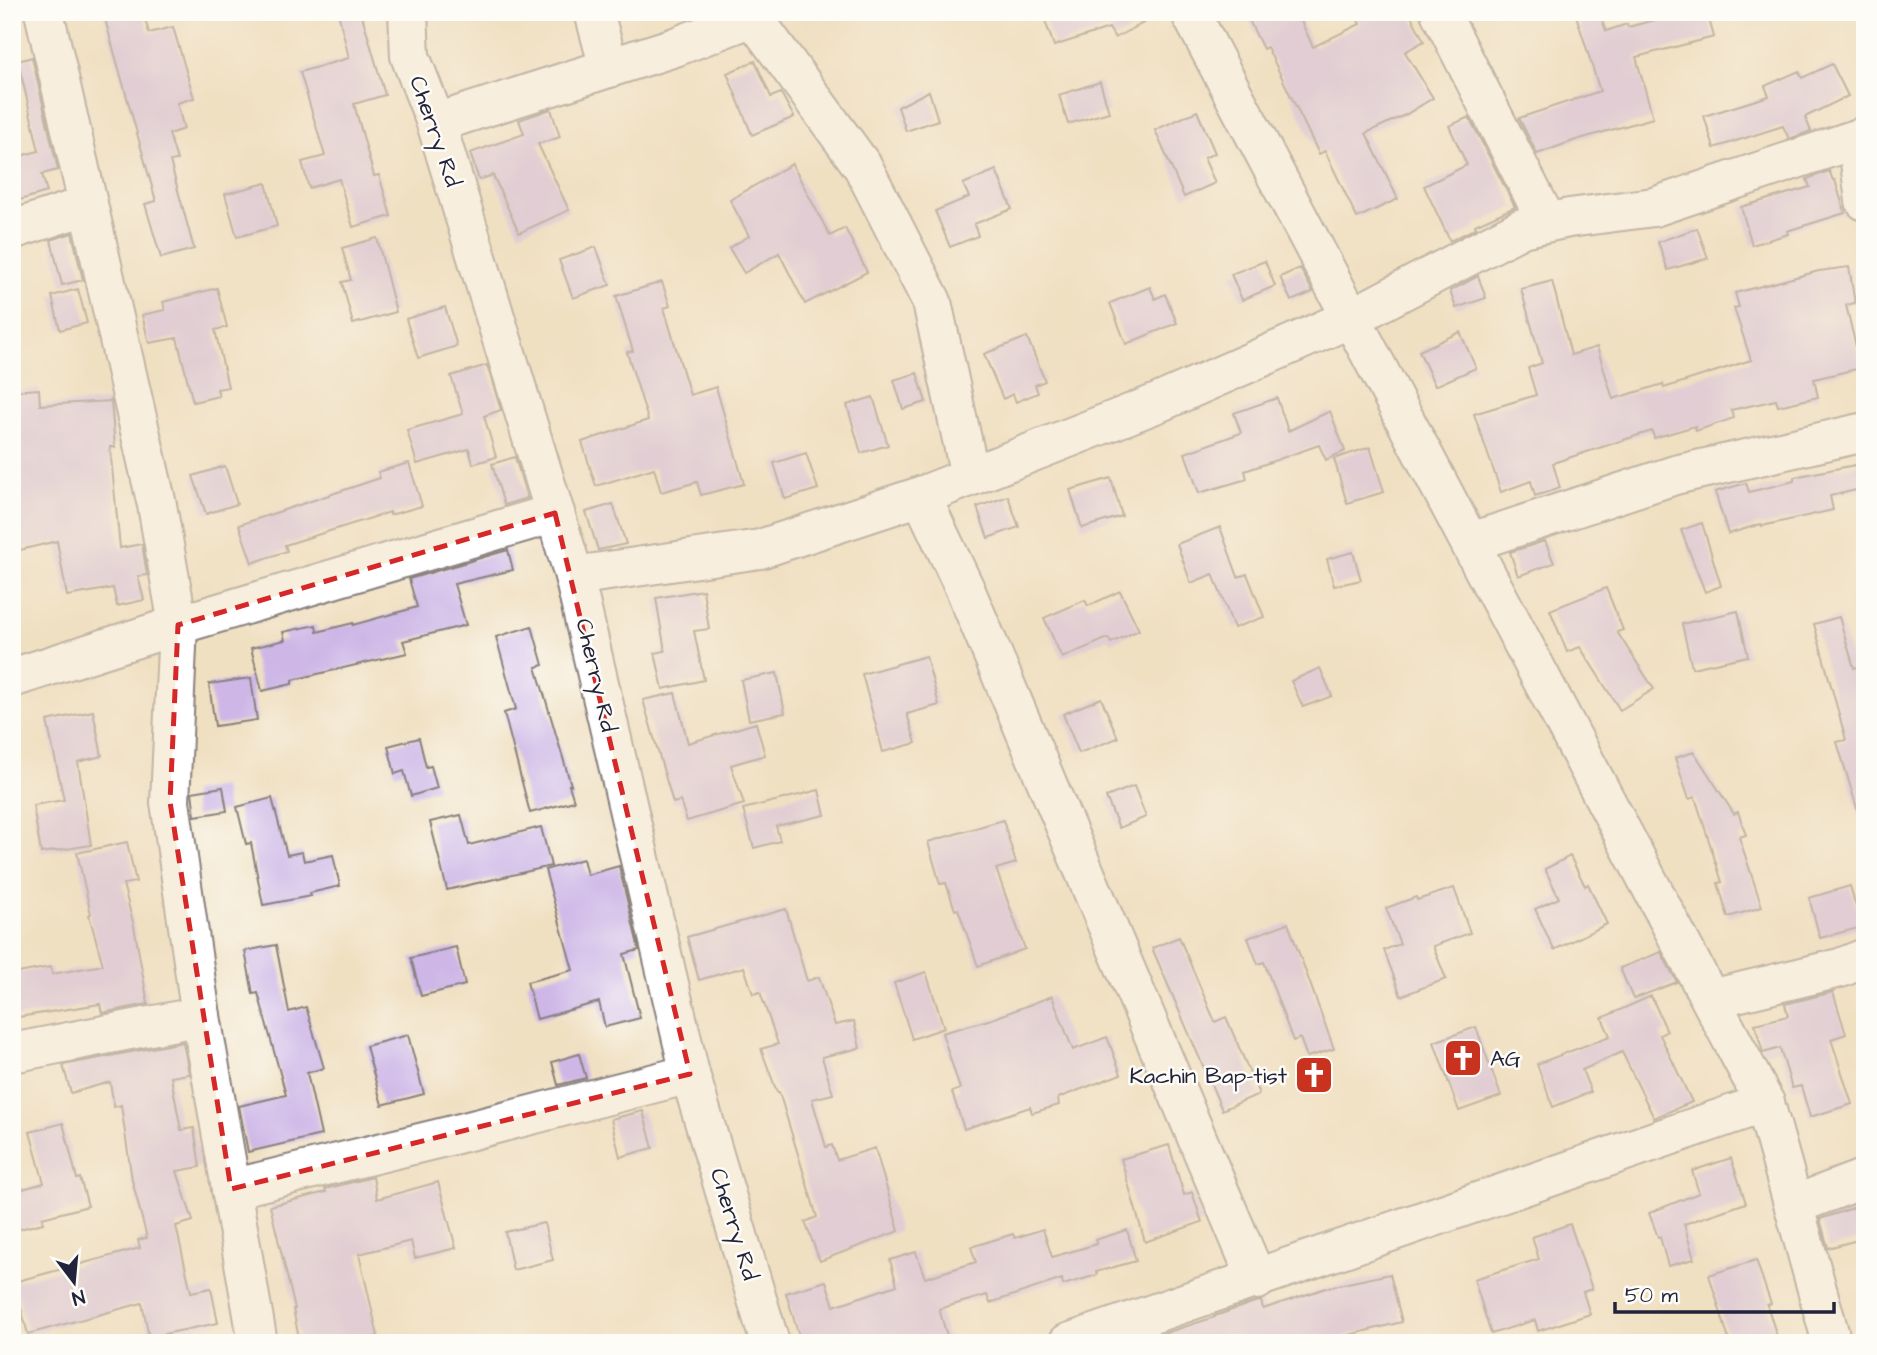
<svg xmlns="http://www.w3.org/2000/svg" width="1877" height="1355" viewBox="0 0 1877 1355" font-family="'Architects Daughter',sans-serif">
<rect width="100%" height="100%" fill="#fdfcf7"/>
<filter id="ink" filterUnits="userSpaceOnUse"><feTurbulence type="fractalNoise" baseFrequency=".0143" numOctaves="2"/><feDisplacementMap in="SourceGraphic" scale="14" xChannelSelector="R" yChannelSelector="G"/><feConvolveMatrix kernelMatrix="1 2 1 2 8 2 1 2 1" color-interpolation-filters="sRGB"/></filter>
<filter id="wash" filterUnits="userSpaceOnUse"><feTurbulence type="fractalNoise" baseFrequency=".00686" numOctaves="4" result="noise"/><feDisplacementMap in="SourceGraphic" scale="28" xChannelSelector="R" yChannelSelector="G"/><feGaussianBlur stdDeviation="1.57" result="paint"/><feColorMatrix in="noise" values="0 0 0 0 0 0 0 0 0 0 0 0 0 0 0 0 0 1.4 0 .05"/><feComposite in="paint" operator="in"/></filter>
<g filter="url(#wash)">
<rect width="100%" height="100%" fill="#f0e0c2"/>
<g id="blocks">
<g fill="#ceb7e7">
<polygon points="103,12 143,12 149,33 173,27 194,98 177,103 184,129 169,134 177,160 170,161 194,249 161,258 145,204 156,201"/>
<polygon points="338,12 361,12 385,95 354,104 374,176 379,175 391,216 353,227 339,179 309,188 302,162 325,156 300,72 349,58"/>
<polygon points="1042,12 1164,12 1115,38 1109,28 1054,46"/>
<polygon points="1245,12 1297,12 1313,47 1360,24 1354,12 1409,12 1424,41 1405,52 1433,98 1405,115 1366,133 1398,199 1357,218 1325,151 1319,154 1267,47 1263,49"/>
<polygon points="1575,12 1599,12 1606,31 1627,24 1628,27 1685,12 1707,12 1714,37 1636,57 1653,118 1576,140 1537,154 1519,118 1600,91"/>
<polygon points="32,57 58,170 42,174 47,192 20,200 12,172 12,158 39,151 18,61"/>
<polygon points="755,61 771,97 781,93 794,117 752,135 727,73"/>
<polygon points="1832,64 1848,96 1805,117 1811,131 1789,139 1783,126 1714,148 1704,116 1769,96 1765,86 1799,71 1802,78"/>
<polygon points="1100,82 1109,112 1068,124 1059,95"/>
<polygon points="929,91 938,120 906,131 898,107"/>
<polygon points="551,109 560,137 538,144 569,210 519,233 493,175 479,180 470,153 524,134 519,120"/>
<polygon points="1197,111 1215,153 1204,158 1215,183 1184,197 1155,130"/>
<polygon points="1469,117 1515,207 1475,225 1476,228 1450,241 1424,186 1467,165 1449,126"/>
<polygon points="792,164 830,236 845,228 867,272 805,304 779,253 744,273 729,248 749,236 730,200"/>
<polygon points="996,170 1012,209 974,224 978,236 950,247 935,211 969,197 963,184"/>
<polygon points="1829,171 1833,180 1835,180 1845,213 1787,231 1788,234 1752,245 1741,207 1810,187 1807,179"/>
<polygon points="266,183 277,226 237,237 225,194"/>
<polygon points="1697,228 1708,258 1668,270 1658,242"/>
<polygon points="72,233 83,280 62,285 51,240"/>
<polygon points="377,238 396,312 353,324 342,282 351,280 342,248"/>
<polygon points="596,247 610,285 573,298 559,260"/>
<polygon points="1265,261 1275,286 1242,300 1231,274"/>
<polygon points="1849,267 1855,303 1846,305 1861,368 1814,379 1818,397 1778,406 1776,400 1731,410 1734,418 1696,431 1695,426 1654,438 1652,431 1639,435 1553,463 1560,488 1535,496 1531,481 1501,492 1474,414 1536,395 1528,368 1542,363 1521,289 1552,281 1571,355 1597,347 1613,399 1663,384 1664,388 1751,360 1734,308 1739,307 1735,293 1819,271"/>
<polygon points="1300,268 1313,292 1291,301 1280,277"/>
<polygon points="1478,276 1486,298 1456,308 1450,291"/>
<polygon points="662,282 670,306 664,308 690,395 716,387 744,484 701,495 697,482 661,492 654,468 596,486 582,442 648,420 627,352 633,351 616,296"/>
<polygon points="1150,287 1155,299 1165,294 1177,323 1126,344 1110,303"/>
<polygon points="217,288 227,327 215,330 228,387 217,389 219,396 193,402 177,338 149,343 142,315 165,310 163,302"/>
<polygon points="78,289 87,323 60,330 52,296"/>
<polygon points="445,307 457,346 418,358 406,319"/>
<polygon points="1460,332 1476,368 1435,386 1419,351"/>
<polygon points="1027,337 1045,381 1035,385 1038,393 1016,402 1013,394 1003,399 984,354"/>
<polygon points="487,365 501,410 484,416 496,457 473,464 469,449 417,464 407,430 463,414 451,376"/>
<polygon points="917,373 926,402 903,409 894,380"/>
<polygon points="39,389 40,405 111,401 115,447 110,447 120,548 142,544 147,575 138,576 144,600 117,606 113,588 67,596 57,541 12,552 12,391"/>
<polygon points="873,397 888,445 861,453 847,405"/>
<polygon points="1277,398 1288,431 1330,411 1345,451 1326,460 1319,445 1245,471 1247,479 1199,493 1185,453 1241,433 1234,413"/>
<polygon points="1370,447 1384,492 1347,503 1334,459"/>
<polygon points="806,453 818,489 785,499 774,463"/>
<polygon points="515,457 527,498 504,505 492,464"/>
<polygon points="409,463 422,506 390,515 390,512 285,545 287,551 252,563 239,525 380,478 378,472"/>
<polygon points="1865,463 1865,488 1830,496 1833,510 1762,526 1761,524 1728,534 1715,492 1746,483 1749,492 1794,481 1794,477"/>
<polygon points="225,466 237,504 206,514 193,476"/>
<polygon points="1111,478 1122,516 1082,528 1070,490"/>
<polygon points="1008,496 1019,527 988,538 977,507"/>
<polygon points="613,504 626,544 598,550 586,512"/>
<polygon points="1702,523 1721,586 1705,592 1681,530"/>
<polygon points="1220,527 1238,577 1247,574 1264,617 1234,628 1213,574 1191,583 1177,544"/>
<polygon points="1545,541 1554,563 1518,576 1510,552"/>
<polygon points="508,550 513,570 454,584 466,625 403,641 407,653 292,680 292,684 262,691 251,648 285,640 283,632 316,625 317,632 353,623 353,625 417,607 409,579"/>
<polygon points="1353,552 1361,580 1334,586 1327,559"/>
<polygon points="1606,588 1623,630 1617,632 1654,689 1620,710 1580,647 1567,652 1550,610"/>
<polygon points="703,590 709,629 694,631 704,680 663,689 655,653 665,651 656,598"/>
<polygon points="1120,591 1139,630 1111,643 1108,638 1062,658 1044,618 1085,600 1088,606"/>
<polygon points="1738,611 1748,656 1692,668 1682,624"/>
<polygon points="1839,617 1854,668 1865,665 1865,814 1859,815 1837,742 1846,740 1814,624"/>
<polygon points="532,626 543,665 536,667 571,785 569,785 574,801 530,813 504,713 516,709 496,637"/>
<polygon points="926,656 939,705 907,714 916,743 883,752 862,674"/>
<polygon points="1320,668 1332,696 1303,707 1291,681"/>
<polygon points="777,673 785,713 749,720 741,680"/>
<polygon points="251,678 257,720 215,726 209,684"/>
<polygon points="675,693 688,743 756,723 765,755 731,765 744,804 687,821 680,801 673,803 643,700"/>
<polygon points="1101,698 1118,738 1079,753 1063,714"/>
<polygon points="93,711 102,756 78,762 91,845 41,853 33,805 64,800 47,721"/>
<polygon points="419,738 426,767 431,766 437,788 411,796 404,771 395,774 388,746"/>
<polygon points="1694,752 1734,814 1738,812 1746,835 1739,837 1762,907 1728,917 1718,883 1722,882 1695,797 1689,799 1675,758"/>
<polygon points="1134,786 1146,817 1119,828 1106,797"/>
<polygon points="223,787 227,811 195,816 192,792"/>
<polygon points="819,790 825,815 776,826 780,841 754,848 743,809"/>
<polygon points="272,798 287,855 302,852 304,861 333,855 340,886 310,893 311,896 263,905 251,843 246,844 237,807"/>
<polygon points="461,815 469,845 541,827 551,866 447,890 430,822"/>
<polygon points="1003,820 1016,863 996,869 1025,949 978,966 958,909 955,910 946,883 940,884 928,842"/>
<polygon points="127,842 136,882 123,884 134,926 148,1004 102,1013 100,1004 12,1018 12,974 51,967 52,974 103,965 89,915 91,914 77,853"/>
<polygon points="1570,856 1585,886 1588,884 1607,924 1554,950 1535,909 1559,898 1545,869"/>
<polygon points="583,859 587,875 619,866 639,950 624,954 640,1018 605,1027 599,1002 537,1019 527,982 573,970 545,870"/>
<polygon points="1850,886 1862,927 1820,938 1809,898"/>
<polygon points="1454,888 1470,933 1433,946 1446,979 1401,996 1384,950 1400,944 1386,908 1416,897 1417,900"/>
<polygon points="786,909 807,981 819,977 835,1025 854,1021 860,1048 822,1057 833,1094 812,1099 826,1147 832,1145 837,1160 875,1148 899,1231 820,1261 805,1222 817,1217 779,1092 777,1092 761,1049 778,1044 760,992 753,994 744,967 699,980 687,937"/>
<polygon points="1288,923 1334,1049 1307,1057 1300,1038 1293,1041 1264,962 1258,964 1248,938"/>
<polygon points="1179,937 1215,1022 1226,1017 1259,1094 1222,1110 1152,948"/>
<polygon points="276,945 289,1012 306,1007 324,1068 307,1073 321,1135 248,1152 239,1106 286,1095 258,993 253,994 245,951"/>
<polygon points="456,947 465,985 421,996 411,958"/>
<polygon points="1661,952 1677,982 1633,999 1620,968"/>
<polygon points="926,972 944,1028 912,1039 894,983"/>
<polygon points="1833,992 1846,1034 1831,1039 1852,1104 1810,1117 1801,1086 1792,1088 1780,1048 1763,1053 1755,1024 1788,1016 1785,1004"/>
<polygon points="1052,996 1073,1050 1107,1037 1121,1074 1058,1098 1059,1105 1032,1113 1030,1107 964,1129 952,1092 960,1089 942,1033 992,1019"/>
<polygon points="1651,996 1667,1031 1660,1035 1692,1102 1654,1118 1622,1052 1582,1070 1591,1092 1553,1107 1537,1064 1610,1036 1602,1018"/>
<polygon points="1476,1027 1501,1096 1459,1111 1434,1042"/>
<polygon points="408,1035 424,1094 382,1105 366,1046"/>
<polygon points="183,1042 189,1074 171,1077 181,1130 194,1128 200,1167 177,1171 193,1221 176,1226 191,1292 211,1288 218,1323 149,1337 142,1303 28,1334 14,1282 140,1248 138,1240 147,1238 132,1180 121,1105 114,1107 110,1082 71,1093 63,1065"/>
<polygon points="579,1054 586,1078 558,1085 552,1062"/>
<polygon points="643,1111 653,1148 620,1157 611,1119"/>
<polygon points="63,1123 77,1179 80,1178 88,1206 42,1218 43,1223 12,1231 12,1192 44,1183 30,1132"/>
<polygon points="1169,1145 1184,1195 1192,1192 1202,1222 1145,1242 1121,1159"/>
<polygon points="1731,1158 1746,1203 1684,1224 1694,1259 1668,1266 1660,1237 1658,1237 1649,1213 1699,1193 1692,1171"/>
<polygon points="373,1177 377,1199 438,1182 456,1248 415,1258 411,1241 359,1254 378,1336 375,1337 377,1343 300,1343 293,1309 295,1309 270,1206 326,1192 325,1189"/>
<polygon points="1865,1204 1865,1238 1828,1248 1820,1219"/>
<polygon points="544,1223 553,1260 513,1270 505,1232"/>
<polygon points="1570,1224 1592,1289 1583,1292 1590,1314 1538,1331 1535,1320 1491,1334 1474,1279 1539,1259 1532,1237"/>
<polygon points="1043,1229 1052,1257 1097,1244 1095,1240 1127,1230 1136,1261 1096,1272 1097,1275 1063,1285 1062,1279 990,1303 987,1295 939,1309 948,1339 935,1343 801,1343 786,1293 826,1281 834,1306 897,1285 890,1260 916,1252 925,1278 976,1262 971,1247 1013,1234 1015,1238"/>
<polygon points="1756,1260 1771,1304 1767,1305 1779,1343 1730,1343 1709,1275"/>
<polygon points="1390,1274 1402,1322 1345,1336 1347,1343 1150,1343 1150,1338 1215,1317 1215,1316 1255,1302 1261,1301 1263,1309 1329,1287"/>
</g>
</g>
</g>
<g filter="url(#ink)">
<use href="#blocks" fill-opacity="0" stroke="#89817e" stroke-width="2"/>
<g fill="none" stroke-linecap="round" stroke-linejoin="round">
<defs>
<g id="minor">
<polyline points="44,12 157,505 178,625 170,802 201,1016 258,1343"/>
<polyline points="408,12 410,56 436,123 574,576 690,1074 770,1343"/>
<polyline points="594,12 609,68"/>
<polyline points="1190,12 1765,1103 1832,1343"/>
<polyline points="1440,12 1547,222"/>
<polyline points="753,17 863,167 932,302 970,476"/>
<polyline points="436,123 675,47 753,17 759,12"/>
<polyline points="1857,139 1865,201"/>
<polyline points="12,230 88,205"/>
<polyline points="921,496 965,589 1257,1280"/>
<polyline points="1471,542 1675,475 1865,432"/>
<polyline points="574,576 760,549 921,496 1160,402 1351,318 1522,228 1569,218 1654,207 1865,136"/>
<polyline points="12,678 178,625 555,513"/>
<polyline points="1711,999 1840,968 1865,958"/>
<polyline points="12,1053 201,1016"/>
<polyline points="231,1189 449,1136 690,1074"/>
<polyline points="1794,1205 1865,1178"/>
<polyline points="1068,1343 1765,1103"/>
</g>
</defs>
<use href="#minor" stroke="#89817e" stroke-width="42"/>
<use href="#minor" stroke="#fff" stroke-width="38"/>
</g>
</g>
<path d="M0 0H1877V1355H0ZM 555,513 L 690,1074 L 231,1189 L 170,802 L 178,625 Z" fill="#f0e0c2" fill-opacity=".55" fill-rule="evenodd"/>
<path fill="none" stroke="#d62828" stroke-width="5" stroke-dasharray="14 9" stroke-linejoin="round" d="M 555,513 L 690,1074 L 231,1189 L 170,802 L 178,625 Z"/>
<defs>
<symbol id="church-square" viewBox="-11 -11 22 22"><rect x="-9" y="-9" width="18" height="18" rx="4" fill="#c8321e" stroke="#fdfcf7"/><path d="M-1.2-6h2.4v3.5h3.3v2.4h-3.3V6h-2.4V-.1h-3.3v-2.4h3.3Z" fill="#fff"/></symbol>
</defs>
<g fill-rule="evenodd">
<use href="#church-square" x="1441" y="1036" width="44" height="44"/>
<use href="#church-square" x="1292" y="1053" width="44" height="44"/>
</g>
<g text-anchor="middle" stroke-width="5" stroke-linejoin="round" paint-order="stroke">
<g font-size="23" fill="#22223b" stroke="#fdfcf7">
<text transform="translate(436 131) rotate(71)" y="8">Cherry Rd</text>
<text transform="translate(597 675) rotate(77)" y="8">Cherry Rd</text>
<text transform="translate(735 1224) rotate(73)" y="8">Cherry Rd</text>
</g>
<g font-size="23" fill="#22223b" stroke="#fdfcf7" text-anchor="start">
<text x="1490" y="1066">AG</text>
<text x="1287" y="1083" text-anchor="end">Kachin Bap-tist</text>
</g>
</g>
<rect width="1877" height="1355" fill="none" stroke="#fdfcf7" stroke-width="42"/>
<g transform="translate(74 1282) rotate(164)" stroke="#fdfcf7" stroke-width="5" paint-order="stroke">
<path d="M0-5L12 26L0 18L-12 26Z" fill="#22223b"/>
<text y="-10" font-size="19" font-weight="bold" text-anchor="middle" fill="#22223b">N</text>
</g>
<path d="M1615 1302v10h219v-10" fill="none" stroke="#22223b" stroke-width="3.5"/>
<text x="1625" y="1302" font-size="21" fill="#22223b" stroke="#fdfcf7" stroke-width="5" paint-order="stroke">50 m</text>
</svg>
